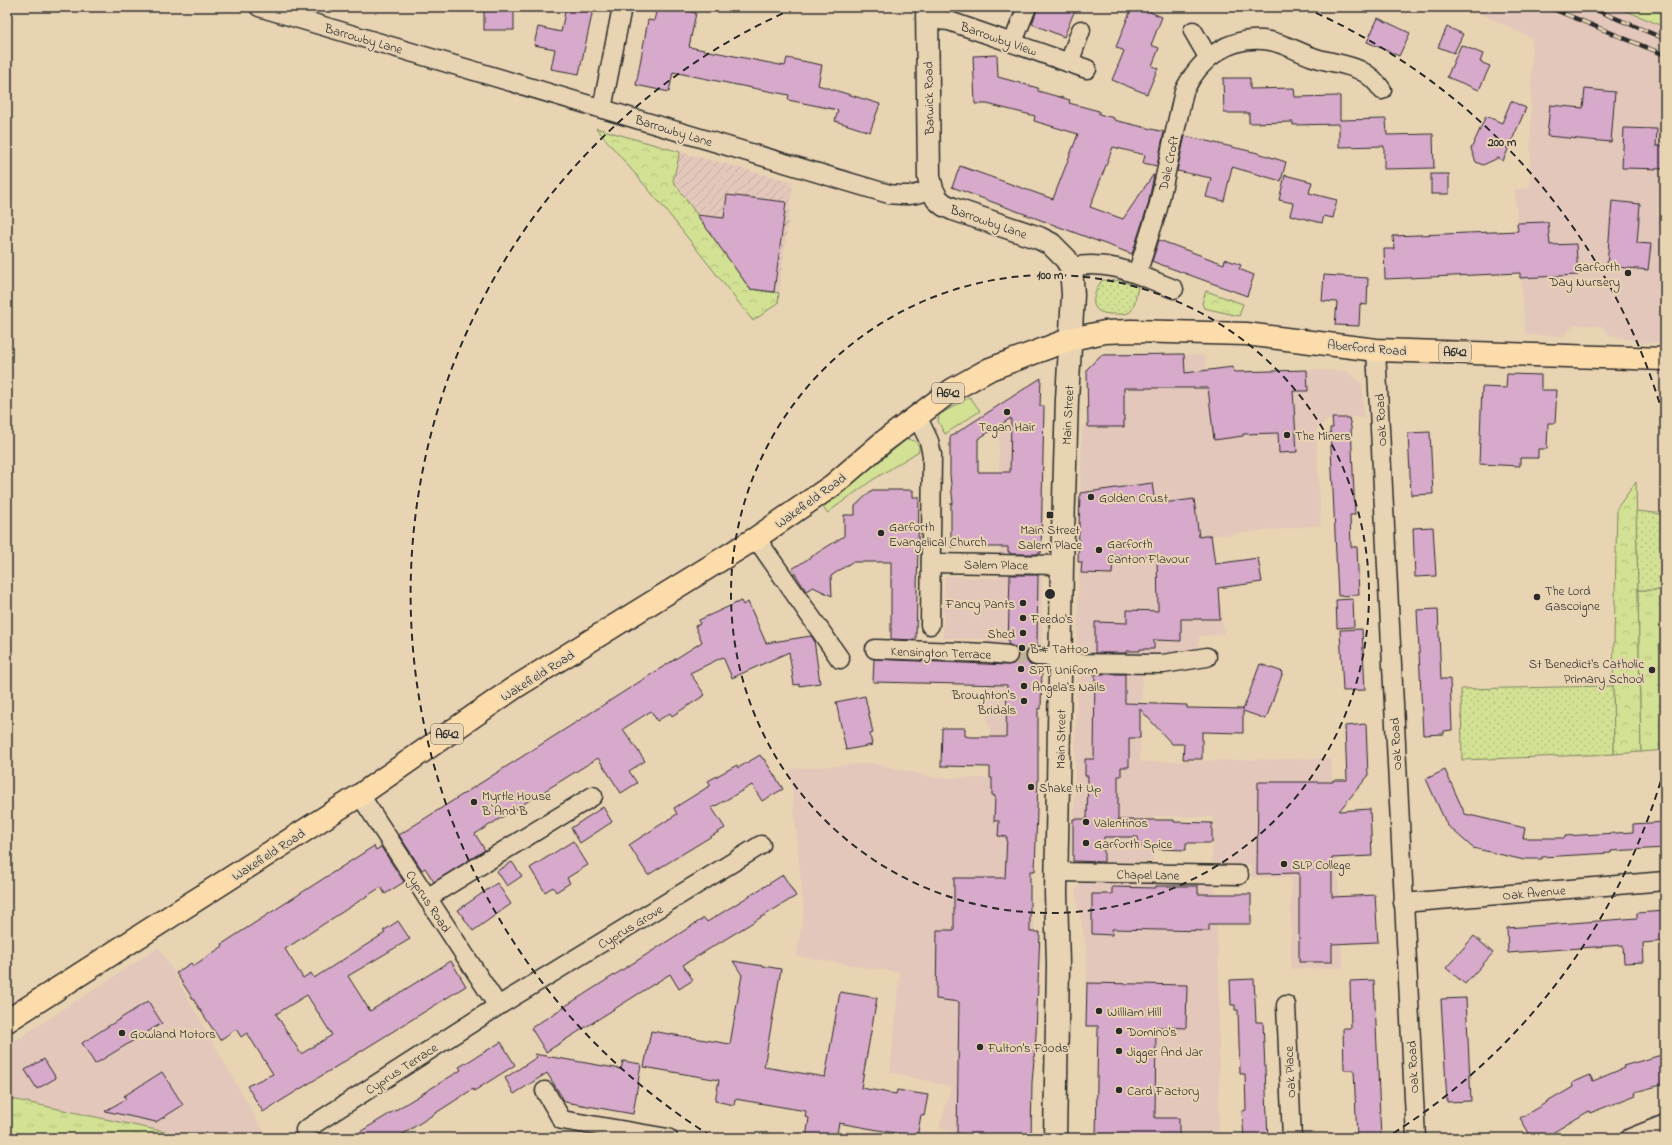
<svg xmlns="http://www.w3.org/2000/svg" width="1672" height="1145" viewBox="0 0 1672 1145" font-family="'Indie Flower',sans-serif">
<defs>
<pattern id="industrial-furrows" width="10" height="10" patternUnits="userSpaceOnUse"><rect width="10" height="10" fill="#e3c7ba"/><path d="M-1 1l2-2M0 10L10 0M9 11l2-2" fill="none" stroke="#c3aba0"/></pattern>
<pattern id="forest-crowns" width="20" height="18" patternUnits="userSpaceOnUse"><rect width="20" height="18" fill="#d2e194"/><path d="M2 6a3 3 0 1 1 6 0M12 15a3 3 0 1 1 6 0" fill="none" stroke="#b4c180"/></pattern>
<pattern id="park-tufts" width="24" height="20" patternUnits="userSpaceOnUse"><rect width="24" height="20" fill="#d2e194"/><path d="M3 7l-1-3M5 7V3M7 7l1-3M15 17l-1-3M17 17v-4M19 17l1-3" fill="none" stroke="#b4c180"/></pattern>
<pattern id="garden-dots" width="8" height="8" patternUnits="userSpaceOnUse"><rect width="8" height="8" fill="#d2e194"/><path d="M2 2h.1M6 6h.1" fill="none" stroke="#b4c180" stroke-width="1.8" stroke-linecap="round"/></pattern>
</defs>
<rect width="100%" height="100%" fill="#e8d4b3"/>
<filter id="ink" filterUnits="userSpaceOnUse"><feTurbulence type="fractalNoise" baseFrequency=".025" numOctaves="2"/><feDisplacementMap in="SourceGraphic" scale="8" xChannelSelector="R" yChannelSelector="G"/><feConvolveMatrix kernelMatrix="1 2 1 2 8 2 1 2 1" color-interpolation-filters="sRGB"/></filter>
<g filter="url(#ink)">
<g fill="#e3c7ba">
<polygon points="1465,7 1617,7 1665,27 1665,126 1657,215 1665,216 1665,342 1644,343 1609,335 1602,326 1574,324 1569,331 1563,336 1525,335 1515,189 1530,189 1532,38"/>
<polygon points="1106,355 1205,355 1206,370 1233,367 1234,372 1307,370 1346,371 1362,384 1364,417 1330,418 1316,430 1321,525 1212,536 1224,634 1199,636 1198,653 1192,657 1085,655 1077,647 1082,427 1088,427 1087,369 1106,358"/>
<polygon points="1034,383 1041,387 1042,660 1041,709 1039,709 1035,871 1030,871 1030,912 1036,932 1040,932 1036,1035 1032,1083 1031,1138 976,1138 939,1128 951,1087 890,1072 900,973 797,956 804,911 790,769 871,763 936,778 990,778 990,725 987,725 988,639 943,638 945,576 999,578 999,424"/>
<polygon points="1084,674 1142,674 1140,762 1331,758 1343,968 1291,969 1291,878 1251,877 1251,864 1212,863 1213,817 1154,816 1153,862 1073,861 1077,680"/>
<polygon points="1082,883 1215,884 1219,974 1219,1138 1096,1138 1098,1027 1086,1026 1087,952 1075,890"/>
<polygon points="159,947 267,1138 194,1138 7,1098 7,1046"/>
</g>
<polygon fill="url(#industrial-furrows)" points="680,152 793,182 779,293 750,289 673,180"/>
<g fill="#d2e194" stroke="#7e8660">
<polygon points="1617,7 1665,7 1665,27"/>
<polygon points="970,397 980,411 945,434 938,421 939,415"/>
<polygon points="907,439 915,441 919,446 919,451 871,481 827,513 823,507"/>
</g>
<g fill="url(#forest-crowns)" stroke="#7e8660">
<polygon points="596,128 680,152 673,181 750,289 779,293 778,303 753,321 665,209"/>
<polygon points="1206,291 1243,304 1239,316 1204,308 1202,303"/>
<polygon points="1636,482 1641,752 1614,754 1613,686 1617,508"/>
</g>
<g fill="url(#park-tufts)" stroke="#7e8660">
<polygon points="1638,590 1665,590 1665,750 1641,752"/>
<polygon points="7,1098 194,1138 7,1138"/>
</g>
<g fill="url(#garden-dots)" stroke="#7e8660">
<path d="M 1102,280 L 1121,281 L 1138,287 C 1136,294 1135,306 1131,311 C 1127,315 1121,314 1116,314 C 1088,315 1090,299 1102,280 Z"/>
<polygon points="1636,511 1665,514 1665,590 1638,590"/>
<polygon points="1613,686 1614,754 1462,760 1461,689"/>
</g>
<g fill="#d7a9ca" stroke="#2b2b2b" fill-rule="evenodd">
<rect x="484" y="7" width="30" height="23"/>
<polygon points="566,7 576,7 593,10 579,74 551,69 555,49 534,45 538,27 561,32"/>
<polygon points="657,7 685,7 684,10 696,13 689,47 785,66 787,58 822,65 818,85 880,104 870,132 835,121 838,110 788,100 789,95 737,85 673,72 669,92 636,85 648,20 654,21"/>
<polygon points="1038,7 1076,7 1064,37 1032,24"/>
<polygon points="1132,7 1152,7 1150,12 1162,17 1151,45 1159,48 1152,66 1158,68 1147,94 1112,80 1124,51 1116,47"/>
<polygon points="1378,18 1410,33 1399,56 1367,42"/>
<polygon points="1447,27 1463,34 1454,53 1438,47"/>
<polygon points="1461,45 1483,54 1480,62 1490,66 1479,90 1447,77"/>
<polygon points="997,55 998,77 1038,88 1038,91 1070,100 1069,103 1099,111 1099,114 1114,118 1114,120 1164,132 1157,166 1143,163 1145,155 1113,147 1090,207 1123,219 1153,175 1154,175 1148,205 1132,254 952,187 960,166 1053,199 1078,134 1034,121 1035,116 987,104 975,104 973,56"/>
<polygon points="1223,78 1250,78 1250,89 1294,88 1295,97 1340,96 1340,120 1386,119 1387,135 1433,134 1434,168 1384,169 1384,146 1339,147 1339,124 1293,125 1293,122 1249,123 1249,113 1224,113"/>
<polygon points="1585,89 1615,92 1611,142 1547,136 1550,105 1583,108"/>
<polygon points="1511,101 1526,108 1503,161 1498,158 1483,165 1476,162 1471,149 1486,116 1502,123"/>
<polygon points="1624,128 1657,129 1656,146 1665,146 1665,169 1622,168"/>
<polygon points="1185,136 1258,153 1286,162 1281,181 1232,167 1224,201 1206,197 1211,178 1177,171"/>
<rect x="1431" y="174" width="18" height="20"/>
<polygon points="1285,175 1312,182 1309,193 1337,200 1333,218 1324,216 1322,223 1290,215 1293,203 1279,200"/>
<polygon points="727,195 786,202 774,292 750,289 697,215 724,218"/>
<polygon points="1612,201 1640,204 1637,243 1651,244 1648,270 1607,266"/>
<polygon points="1548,222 1550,245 1576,244 1578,275 1520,278 1520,273 1385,279 1384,249 1394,249 1393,236 1518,231 1517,223"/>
<polygon points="1159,240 1224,264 1225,259 1241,265 1239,269 1254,275 1247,296 1154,262 1152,261"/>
<polygon points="1324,275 1368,278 1367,305 1360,304 1359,326 1335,325 1337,302 1322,301"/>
<polygon points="1184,354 1185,373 1233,367 1234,372 1307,370 1308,391 1293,391 1297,452 1279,453 1278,433 1243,434 1243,436 1214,440 1208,388 1124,388 1124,427 1088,427 1087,369 1101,355"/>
<polygon points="1507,374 1541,375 1541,390 1557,390 1555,423 1548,423 1547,449 1538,449 1538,458 1520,458 1520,466 1479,464 1482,387 1506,388"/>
<path d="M 1041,378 L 1040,406 L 1044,406 L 1041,553 L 1038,553 L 1038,554 L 1010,554 L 1010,552 L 1008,552 L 1008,547 L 951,547 L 951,503 L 953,503 L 950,475 L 950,437 ZM 1011,418 L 1010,472 L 978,472 L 978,439 Z"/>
<polygon points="1332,418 1349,418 1351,427 1355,515 1350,515 1351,547 1357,547 1359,595 1338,596 1330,428 1333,428"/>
<polygon points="1430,432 1433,494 1411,495 1408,433"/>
<polygon points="1152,483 1155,504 1194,499 1199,537 1211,535 1215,564 1258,558 1262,582 1218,588 1220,619 1181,619 1181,641 1154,640 1154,649 1140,649 1140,651 1126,651 1126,653 1095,653 1095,622 1127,623 1127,610 1158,611 1157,556 1113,555 1112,574 1081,573 1082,562 1078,562 1080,493"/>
<polygon points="872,490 913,490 913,497 919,497 916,640 891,639 891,562 852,562 831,576 832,596 813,587 806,591 792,569 844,536 844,515 855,515 855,506"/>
<polygon points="1433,527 1436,576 1415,577 1413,528"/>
<polygon points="1010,575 1038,575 1037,646 1031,647 1027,650 1026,656 1027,661 1030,665 1042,667 1041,709 1038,709 1038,779 1035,871 1030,871 1030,932 1040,932 1036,1035 1032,1083 1031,1138 976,1138 957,1133 959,1002 936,999 937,930 954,930 954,878 1005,878 1007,837 998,836 999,821 994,821 995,796 992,795 992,778 990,778 990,767 941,766 942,728 965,728 965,736 970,737 1006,737 1007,685 873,682 874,659 1007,665 1013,664 1017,661 1018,656 1017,650 1014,647 1008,644"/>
<polygon points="1353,599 1354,627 1337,628 1336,600"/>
<polygon points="741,601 743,605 748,602 766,643 811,636 814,640 820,683 799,686 799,684 794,685 789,652 732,678 723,657 690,673 705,695 672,716 670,713 657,721 651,711 623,729 645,761 629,771 637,783 621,793 598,758 475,834 485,850 434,882 425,868 422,870 399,835 702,642 695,626 700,624 699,620"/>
<polygon points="1438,609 1441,679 1450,679 1452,730 1444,731 1444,734 1423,735 1417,610"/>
<polygon points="1362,629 1365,690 1343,691 1340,630"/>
<polygon points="1260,664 1283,672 1266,719 1243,711 1243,733 1202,732 1202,759 1183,759 1184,744 1172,744 1140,709 1140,738 1129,738 1129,767 1121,767 1121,776 1118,776 1118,820 1174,820 1174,822 1212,823 1212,843 1186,843 1186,850 1158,849 1158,847 1138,847 1138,837 1104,837 1104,862 1073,861 1073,819 1087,819 1088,776 1085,776 1085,759 1094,759 1095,674 1125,674 1125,703 1187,705 1187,708 1243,709 1243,710"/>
<polygon points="865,696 873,733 870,734 872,745 846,750 836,702"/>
<polygon points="1366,724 1368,776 1339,811 1370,809 1372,856 1332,858 1332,897 1375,895 1378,942 1332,944 1332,962 1299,962 1299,873 1257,874 1258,782 1333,782 1333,780 1347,780 1345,726"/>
<polygon points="760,755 763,759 764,759 783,789 762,801 752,785 712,808 725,828 648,875 629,845 677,814 674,808 711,785 708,781 737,765 738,768"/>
<polygon points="1445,770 1465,814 1525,828 1523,838 1565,838 1565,836 1633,832 1633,824 1665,822 1665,848 1611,851 1611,853 1542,857 1542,859 1525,859 1524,860 1473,848 1447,825 1426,779"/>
<polygon points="603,807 612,822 580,843 571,828"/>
<polygon points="573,841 588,865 567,878 570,883 556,892 553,887 545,892 530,868"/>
<path d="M 374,846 L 376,850 L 381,847 L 404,882 L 385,894 L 381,887 L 285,949 L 303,978 L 311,973 L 314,978 L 385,933 L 383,931 L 398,921 L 410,939 L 348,976 L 370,1011 L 451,961 L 466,986 L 263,1112 L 247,1086 L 273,1074 L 247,1033 L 241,1037 L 236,1029 L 220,1040 L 176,973 L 191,963 L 193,966 L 223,946 L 222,944 ZM 307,995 L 332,1035 L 301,1054 L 276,1014 Z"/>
<polygon points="512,862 522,876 507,886 497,871"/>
<polygon points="783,875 796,896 683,965 693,980 679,989 670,974 546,1052 531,1028 704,918 707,922"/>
<polygon points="497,883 511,904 473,931 458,910"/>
<polygon points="1156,886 1198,886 1198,894 1251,894 1251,924 1209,924 1209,931 1112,929 1112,935 1092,934 1092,894 1112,894 1112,887 1156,888"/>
<polygon points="1665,911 1665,941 1643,943 1644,962 1624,963 1623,945 1508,953 1507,928 1637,918 1637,913"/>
<polygon points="1474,936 1493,953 1465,984 1446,968"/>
<polygon points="733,961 781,969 764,1067 825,1077 840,992 877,998 861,1088 896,1094 897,1090 928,1095 924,1116 921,1115 917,1137 839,1123 836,1138 806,1138 809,1118 805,1117 806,1111 735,1099 734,1105 715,1101 719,1080 644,1067 651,1031 730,1044 742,975"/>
<polygon points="1254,979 1256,1022 1263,1022 1268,1138 1244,1138 1242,1111 1246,1110 1245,1074 1240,1074 1238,1010 1235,1010 1235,1005 1231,1005 1230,980"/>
<polygon points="1374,980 1381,1138 1357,1138 1354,1070 1344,1070 1343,1028 1351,1028 1350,981"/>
<polygon points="1087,983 1187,985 1186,1028 1156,1027 1155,1118 1179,1118 1179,1138 1096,1138 1098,1026 1086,1026"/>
<polygon points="1466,998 1471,1101 1447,1102 1441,999"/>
<polygon points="148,1001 162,1023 95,1064 82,1043"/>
<polygon points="501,1042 515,1065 474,1091 473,1089 397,1138 350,1138 461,1070 459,1067"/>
<polygon points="534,1054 621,1069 623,1061 641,1064 633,1114 565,1102 547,1073 514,1094 505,1078 537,1057"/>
<polygon points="1665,1054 1665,1084 1635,1092 1636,1095 1590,1113 1589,1111 1544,1138 1532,1138 1520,1118 1573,1087 1572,1083 1590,1075 1593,1081 1624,1068 1623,1066"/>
<polygon points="44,1059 56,1078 37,1089 25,1070"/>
<polygon points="162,1072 183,1105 156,1122 105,1111 126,1099 124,1096"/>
</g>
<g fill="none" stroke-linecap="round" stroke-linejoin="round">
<polyline stroke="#c2b298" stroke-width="18" stroke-dasharray="18 9" stroke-linecap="butt" points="1008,655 1036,656"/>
<defs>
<g id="street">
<path d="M 259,7 L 889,194 C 907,196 915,196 932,189"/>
<polyline points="927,19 949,21 1087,69"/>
<polyline points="1193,31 1208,57"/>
<polyline points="1013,42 1027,7"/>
<polyline points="1069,63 1081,30"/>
<polyline points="602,109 622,7"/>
<path d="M 1071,267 C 1110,259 1138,275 1174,289"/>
<path d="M 1137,274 L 1158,208 L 1184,91 C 1200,58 1231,34 1270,41 C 1286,44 1300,53 1316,58 C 1343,66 1365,64 1382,90"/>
<polyline points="1376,350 1416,1138"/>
<polyline points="917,416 929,441 932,455 930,625"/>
<polyline points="756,538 840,659"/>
<polyline points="931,563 1062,565"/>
<polyline points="875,649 988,653 1008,655"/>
<polyline points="1036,656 1062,657"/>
<polyline points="1062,663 1163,664 1207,657"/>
<polyline points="360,795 498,1006"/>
<polyline points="1057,872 1239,875"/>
<polyline points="427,898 593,796"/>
<polyline points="1403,903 1665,881"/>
<polyline points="1286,1005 1292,1138"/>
<polyline points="545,1091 562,1120 668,1138"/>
<polyline points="305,1130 498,1006 761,845"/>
<polyline points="1630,1138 1665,1124"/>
</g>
<polyline id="secondary" points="927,7 929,177 932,189 937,199 944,205 953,209 1039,238 1051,244 1066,259 1071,267 1073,295 1067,399 1062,565 1056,893 1058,964 1055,1138"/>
<polyline id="primary" points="7,1021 360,795 514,688 756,538 833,485 883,442 952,390 990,369 1071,339 1105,332 1131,331 1246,334 1376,350 1665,359"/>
</defs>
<use href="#street" stroke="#2b2b2b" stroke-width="21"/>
<use href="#secondary" stroke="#2b2b2b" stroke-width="25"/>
<use href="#primary" stroke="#2b2b2b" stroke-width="25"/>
<use href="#street" stroke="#e8d4b3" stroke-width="18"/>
<use href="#secondary" stroke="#e8d4b3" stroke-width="22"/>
<use href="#primary" stroke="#fddcac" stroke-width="22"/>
<defs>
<g id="rail">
<polyline points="1548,7 1665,55"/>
<polyline points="1589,7 1665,39"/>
</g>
</defs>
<use href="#rail" stroke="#2b2b2b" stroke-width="4.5"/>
<use href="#rail" stroke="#e8d4b3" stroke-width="3" stroke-dasharray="9" stroke-linecap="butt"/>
</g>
</g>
<g fill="none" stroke="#2b2b2b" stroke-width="2" stroke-dasharray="7 5">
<circle cx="1050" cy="594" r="319"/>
<path d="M1664 770A639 639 0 0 1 1389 1136M711 1136A639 639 0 0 1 795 8M1305 8A639 639 0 0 1 1664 418"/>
</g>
<g fill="#2b2b2b" stroke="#e8d4b3" stroke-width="1.5">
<circle cx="1628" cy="273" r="4"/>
<circle cx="1007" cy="412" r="4"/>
<circle cx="1287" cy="435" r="4"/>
<circle cx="1091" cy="497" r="4"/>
<rect x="1046" y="511" width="8" height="8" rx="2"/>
<circle cx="881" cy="533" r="4"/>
<circle cx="1099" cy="550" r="4"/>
<circle cx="1537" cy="597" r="4"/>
<circle cx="1023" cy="603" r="4"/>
<circle cx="1023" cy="618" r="4"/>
<circle cx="1023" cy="633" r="4"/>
<circle cx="1022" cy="648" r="4"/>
<circle cx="1021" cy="669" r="4"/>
<circle cx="1652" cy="670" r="4"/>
<circle cx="1024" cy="686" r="4"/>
<circle cx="1024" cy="701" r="4"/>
<circle cx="1031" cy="787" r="4"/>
<circle cx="474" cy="802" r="4"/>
<circle cx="1086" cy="822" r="4"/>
<circle cx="1086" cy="843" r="4"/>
<circle cx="1284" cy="864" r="4"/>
<circle cx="1099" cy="1011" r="4"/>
<circle cx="1119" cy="1031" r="4"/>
<circle cx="122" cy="1033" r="4"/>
<circle cx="980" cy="1047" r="4"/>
<circle cx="1119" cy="1051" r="4"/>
<circle cx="1119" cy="1090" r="4"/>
</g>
<g text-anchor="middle" stroke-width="4" stroke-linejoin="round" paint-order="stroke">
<g fill="#e8d4b3" stroke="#645e54" stroke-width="1">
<rect x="1439" y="342" width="32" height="20" rx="3"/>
<rect x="932" y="383" width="32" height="20" rx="3"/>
<rect x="431" y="724" width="32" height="20" rx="3"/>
</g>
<g font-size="12" font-weight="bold" fill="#2b2b2b">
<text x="1455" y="356">A642</text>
<text x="948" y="397">A642</text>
<text x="447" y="738">A642</text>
</g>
<g font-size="13" fill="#2b2b2b" stroke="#e8d4b3">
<text transform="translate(364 38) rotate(16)" y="5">Barrowby Lane</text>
<text transform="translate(999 38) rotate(19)" y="5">Barrowby View</text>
<text transform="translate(928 98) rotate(-91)" y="5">Barwick Road</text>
<text transform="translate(674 130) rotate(17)" y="5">Barrowby Lane</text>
<text transform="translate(1168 163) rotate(-78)" y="5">Dale Croft</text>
<text transform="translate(989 221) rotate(19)" y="5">Barrowby Lane</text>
<text transform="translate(1367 347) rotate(5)" y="5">Aberford Road</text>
<text transform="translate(1067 415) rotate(-87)" y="5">Main Street</text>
<text transform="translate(1380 420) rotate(-93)" y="5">Oak Road</text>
<text transform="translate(810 500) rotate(-36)" y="5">Wakefield Road</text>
<text transform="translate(996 564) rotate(1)" y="5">Salem Place</text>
<text transform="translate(941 652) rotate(2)" y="5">Kensington Terrace</text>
<text transform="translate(537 675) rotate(-32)" y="5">Wakefield Road</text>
<text transform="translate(1060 739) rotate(-89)" y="5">Main Street</text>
<text transform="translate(1395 744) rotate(-93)" y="5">Oak Road</text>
<text transform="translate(268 854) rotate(-33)" y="5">Wakefield Road</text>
<text transform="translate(1148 874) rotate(1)" y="5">Chapel Lane</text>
<text transform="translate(1534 892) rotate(-5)" y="5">Oak Avenue</text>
<text transform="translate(429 901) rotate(57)" y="5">Cyprus Road</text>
<text transform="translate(630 926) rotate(-31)" y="5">Cyprus Grove</text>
<text transform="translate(1412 1067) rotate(-93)" y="5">Oak Road</text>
<text transform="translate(401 1068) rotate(-33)" y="5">Cyprus Terrace</text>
<text transform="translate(1289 1072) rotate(-93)" y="5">Oak Place</text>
</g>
<g font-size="13" fill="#2b2b2b" stroke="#e8d4b3" text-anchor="start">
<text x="1620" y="271" text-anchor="end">Garforth<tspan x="1620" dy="15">Day Nursery</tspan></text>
<text x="1007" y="431" text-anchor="middle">Tegan Hair</text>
<text x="1295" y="440">The Miners</text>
<text x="1099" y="502">Golden Crust</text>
<text x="889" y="531">Garforth<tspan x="889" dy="15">Evangelical Church</tspan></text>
<text x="1050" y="534" text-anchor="middle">Main Street<tspan x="1050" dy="15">Salem Place</tspan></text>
<text x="1107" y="548">Garforth<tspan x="1107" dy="15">Canton Flavour</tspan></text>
<text x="1545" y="595">The Lord<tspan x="1545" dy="15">Gascoigne</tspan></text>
<text x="1015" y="608" text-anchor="end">Fancy Pants</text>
<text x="1031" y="623">Feedo's</text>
<text x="1015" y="638" text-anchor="end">Shed</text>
<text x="1030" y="653">B# Tattoo</text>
<text x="1644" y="668" text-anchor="end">St Benedict's Catholic<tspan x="1644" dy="15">Primary School</tspan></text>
<text x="1029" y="674">SPT Uniform</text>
<text x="1032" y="691">Angela's Nails</text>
<text x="1016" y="699" text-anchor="end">Broughton's<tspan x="1016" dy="15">Bridals</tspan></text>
<text x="1039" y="792">Shake It Up</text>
<text x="482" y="800">Myrtle House<tspan x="482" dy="15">B And B</tspan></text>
<text x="1094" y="827">Valentinos</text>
<text x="1094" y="848">Garforth Spice</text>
<text x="1292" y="869">SLP College</text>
<text x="1107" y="1016">William Hill</text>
<text x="1127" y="1036">Domino's</text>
<text x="130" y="1038">Gowland Motors</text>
<text x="988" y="1052">Fulton's Foods</text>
<text x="1127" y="1056">Jigger And Jar</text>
<text x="1127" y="1095">Card Factory</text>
</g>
</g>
<circle cx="1050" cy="594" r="6" fill="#2b2b2b" stroke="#e8d4b3" stroke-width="2"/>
<g font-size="12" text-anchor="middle" font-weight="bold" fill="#2b2b2b" stroke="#e8d4b3" stroke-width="4" stroke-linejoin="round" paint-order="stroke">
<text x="1502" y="146">200 m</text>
<text x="1050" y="279">100 m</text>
</g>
<rect width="1672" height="1145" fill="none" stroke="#e8d4b3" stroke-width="24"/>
<rect x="12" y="12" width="1648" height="1121" fill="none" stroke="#2b2b2b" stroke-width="1.5" filter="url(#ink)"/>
</svg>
